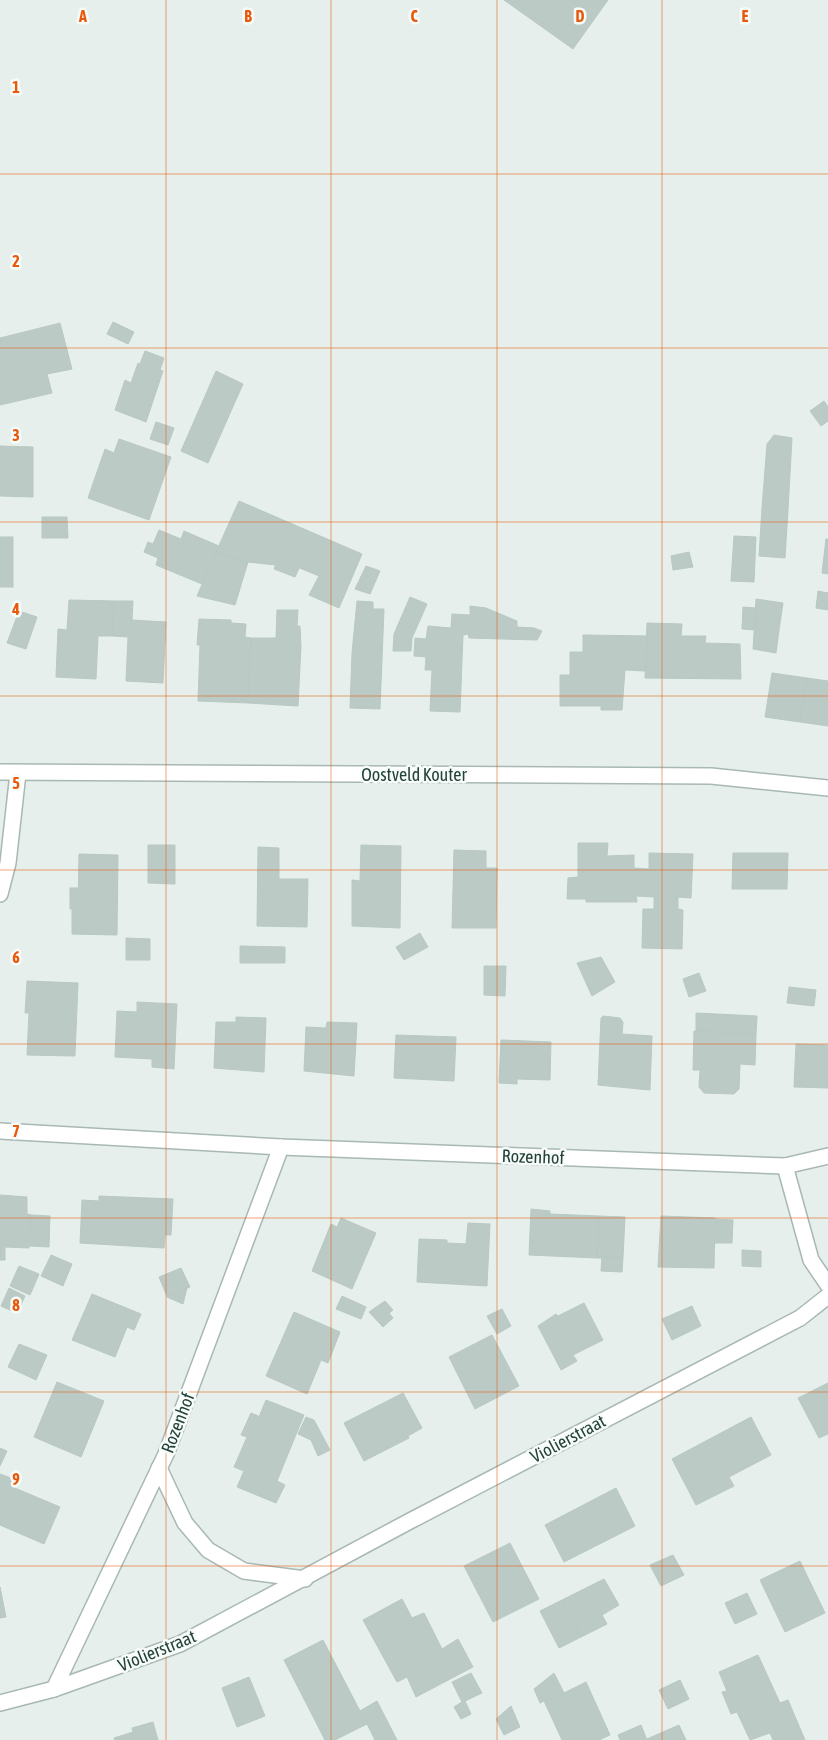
<svg xmlns="http://www.w3.org/2000/svg" width="828" height="1740" viewBox="0 0 828 1740" font-family="'Asap Condensed',sans-serif">
<rect width="100%" height="100%" fill="#e6efeb"/>
<g fill="#bbcac4" stroke="#b8c9c2">
<polygon points="504,0 608,0 573,49"/>
<polygon points="113,322 134,332 128,344 107,334"/>
<polygon points="60,323 72,369 47,374 52,393 0,405 0,338"/>
<polygon points="145,351 164,358 160,370 163,371 146,422 115,410 125,380 131,383 138,363 140,364"/>
<polygon points="216,371 243,384 208,463 181,451"/>
<polygon points="824,401 828,407 828,421 821,426 810,411"/>
<polygon points="156,422 174,428 168,445 150,439"/>
<polygon points="774,435 792,438 788,510 762,508 767,444"/>
<polygon points="119,439 171,457 149,520 88,498 105,449 114,453"/>
<polygon points="0,446 33,447 33,497 0,496"/>
<polygon points="239,501 362,554 339,608 309,595 319,576 278,559 275,565 248,562 216,552"/>
<polygon points="762,508 788,510 785,558 759,556"/>
<polygon points="42,517 67,517 68,538 42,538"/>
<polygon points="159,530 181,539 184,531 219,546 202,584 156,565 158,558 144,552 148,542 153,544"/>
<polygon points="734,536 756,537 754,582 731,581"/>
<rect x="0" y="537" width="13" height="50"/>
<polygon points="826,539 828,539 828,574 822,573"/>
<polygon points="216,552 248,562 235,605 197,596"/>
<polygon points="689,552 693,567 673,570 671,556"/>
<polygon points="278,559 299,568 295,577 274,569"/>
<polygon points="366,566 380,571 370,594 355,589"/>
<polygon points="818,591 828,593 828,610 816,608"/>
<polygon points="410,597 427,604 412,638 411,651 393,651 394,634"/>
<polygon points="756,599 783,603 780,623 755,619"/>
<polygon points="69,600 114,601 113,636 98,636 96,679 56,677 58,629 67,630"/>
<polygon points="114,601 133,601 132,620 166,622 163,683 126,681 128,637 113,636"/>
<polygon points="357,601 373,602 373,609 384,609 380,709 350,708 352,653"/>
<polygon points="470,606 486,608 517,621 517,627 534,628 542,631 537,640 469,638 468,634 463,635 460,712 430,711 432,670 425,670 426,657 414,656 415,638 426,639 428,626 451,628 452,614 470,615"/>
<polygon points="743,607 756,608 755,630 742,629"/>
<polygon points="277,610 298,610 297,626 300,626 301,646 298,706 248,703 251,638 276,638"/>
<polygon points="19,611 37,617 26,649 7,643"/>
<polygon points="199,619 231,620 231,623 246,624 245,637 251,638 248,703 198,701 200,645 197,645"/>
<polygon points="755,619 780,623 776,653 753,649"/>
<polygon points="647,623 682,624 681,636 706,636 705,643 740,644 741,679 645,678"/>
<polygon points="583,635 648,636 645,671 625,670 622,710 601,710 601,706 560,706 560,675 570,675 570,652 583,652"/>
<polygon points="772,673 807,678 800,722 765,717"/>
<polygon points="807,678 828,681 828,726 800,722"/>
<polygon points="578,843 608,843 607,856 634,855 634,868 649,869 649,853 693,854 691,898 678,897 678,909 683,910 682,949 642,948 643,909 654,909 654,897 636,896 637,902 586,902 586,899 567,899 568,878 578,877"/>
<polygon points="148,845 175,845 175,884 148,883"/>
<polygon points="361,845 401,846 400,928 352,926 352,880 360,881"/>
<polygon points="258,847 279,848 279,879 308,879 307,927 257,926"/>
<polygon points="454,850 486,851 486,868 497,868 496,928 452,928"/>
<polygon points="733,853 788,853 787,889 732,889"/>
<polygon points="79,854 118,855 117,935 72,934 72,909 78,909"/>
<rect x="70" y="888" width="8" height="21"/>
<polygon points="420,933 428,947 404,960 396,947"/>
<polygon points="126,938 150,939 150,960 126,960"/>
<polygon points="240,946 285,947 285,963 240,963"/>
<polygon points="601,957 615,982 592,996 577,963"/>
<polygon points="484,966 506,966 505,996 484,995"/>
<polygon points="699,973 706,991 689,997 683,979"/>
<polygon points="27,981 78,983 75,1056 27,1055 29,1013 25,1013"/>
<polygon points="789,987 816,990 814,1006 787,1003"/>
<polygon points="137,1002 177,1004 174,1069 152,1067 152,1059 115,1057 117,1011 137,1012"/>
<polygon points="696,1013 757,1016 756,1034 696,1031"/>
<polygon points="603,1016 620,1018 623,1022 622,1034 652,1036 650,1090 598,1085 601,1018"/>
<polygon points="236,1017 266,1018 264,1072 214,1068 216,1022 236,1022"/>
<polygon points="327,1022 357,1023 354,1076 304,1071 306,1027 326,1028"/>
<polygon points="694,1031 756,1034 755,1065 740,1064 739,1089 734,1094 704,1093 699,1087 700,1070 693,1070"/>
<polygon points="396,1035 456,1037 454,1081 394,1078"/>
<polygon points="501,1040 551,1042 550,1080 517,1079 517,1084 499,1083"/>
<polygon points="796,1044 828,1045 828,1088 794,1087"/>
<polygon points="0,1195 27,1197 27,1214 31,1215 29,1248 5,1247 5,1260 0,1260"/>
<polygon points="99,1196 173,1199 171,1235 165,1235 164,1248 80,1243 82,1200 99,1201"/>
<polygon points="531,1209 550,1211 550,1214 599,1216 597,1258 529,1255"/>
<polygon points="31,1215 50,1216 49,1247 30,1246"/>
<polygon points="599,1216 625,1217 623,1257 602,1256 602,1258 597,1258"/>
<polygon points="661,1216 715,1218 714,1268 658,1267"/>
<polygon points="341,1218 376,1233 352,1289 312,1271 331,1224 337,1227"/>
<polygon points="715,1219 733,1220 732,1243 715,1243"/>
<polygon points="468,1223 490,1224 487,1286 417,1282 419,1239 447,1240 447,1243 466,1244"/>
<polygon points="742,1250 761,1251 761,1267 742,1266"/>
<polygon points="51,1255 72,1264 63,1286 41,1276"/>
<polygon points="602,1256 623,1257 622,1272 601,1271"/>
<polygon points="19,1266 39,1274 30,1295 10,1286"/>
<polygon points="181,1268 190,1287 167,1296 159,1277"/>
<polygon points="9,1288 25,1296 17,1313 1,1306"/>
<polygon points="187,1288 183,1304 167,1297 167,1296"/>
<polygon points="92,1294 141,1314 134,1330 127,1327 115,1357 72,1340"/>
<polygon points="342,1296 366,1307 361,1319 336,1309"/>
<polygon points="385,1301 393,1310 389,1313 393,1318 383,1327 369,1312"/>
<polygon points="584,1303 603,1340 573,1355 577,1361 561,1370 538,1326 556,1314 558,1316"/>
<polygon points="692,1306 701,1326 672,1340 662,1319"/>
<polygon points="502,1309 511,1326 497,1334 487,1316"/>
<polygon points="294,1312 340,1332 328,1363 321,1360 307,1394 266,1376"/>
<polygon points="492,1335 519,1386 475,1409 449,1357"/>
<polygon points="19,1344 47,1355 36,1380 8,1367"/>
<polygon points="57,1382 104,1401 81,1457 34,1437"/>
<polygon points="828,1383 828,1434 819,1438 798,1398"/>
<polygon points="403,1393 422,1428 408,1436 409,1438 364,1461 344,1423"/>
<polygon points="266,1400 304,1415 297,1432 259,1417"/>
<polygon points="251,1413 297,1432 277,1481 285,1485 276,1503 237,1487 244,1471 234,1467 247,1437 241,1435"/>
<polygon points="306,1417 314,1420 330,1450 318,1456 311,1440 298,1434"/>
<polygon points="751,1417 771,1455 729,1477 734,1486 696,1505 672,1459"/>
<polygon points="0,1448 7,1451 0,1466"/>
<polygon points="0,1474 14,1479 10,1486 60,1507 44,1544 0,1525"/>
<polygon points="616,1488 635,1526 564,1562 545,1525"/>
<polygon points="510,1543 539,1599 493,1622 464,1566"/>
<polygon points="673,1555 684,1575 661,1586 650,1565"/>
<polygon points="800,1561 825,1613 785,1632 760,1580"/>
<polygon points="604,1579 619,1605 602,1615 607,1624 581,1637 562,1600"/>
<polygon points="0,1587 6,1617 0,1618"/>
<polygon points="747,1593 757,1614 735,1624 725,1603"/>
<polygon points="402,1599 412,1618 424,1613 442,1649 458,1639 473,1667 416,1697 407,1677 397,1682 363,1620"/>
<polygon points="562,1600 581,1637 559,1648 540,1611"/>
<polygon points="323,1640 360,1711 377,1701 397,1740 375,1740 367,1724 335,1740 325,1740 284,1660"/>
<polygon points="758,1655 780,1703 788,1700 805,1740 773,1740 770,1733 750,1740 737,1712 731,1714 722,1692 727,1691 719,1672"/>
<polygon points="471,1673 482,1693 465,1701 471,1714 461,1719 454,1707 462,1702 452,1682"/>
<polygon points="554,1673 564,1693 585,1740 562,1740 544,1701 540,1703 534,1689"/>
<polygon points="249,1677 265,1716 237,1727 222,1688"/>
<polygon points="680,1680 689,1699 668,1709 659,1690"/>
<polygon points="586,1682 610,1735 599,1740 585,1740 564,1693"/>
<polygon points="511,1706 520,1727 504,1735 496,1719"/>
<polygon points="153,1722 158,1740 115,1740 114,1738 133,1732 132,1728"/>
<polygon points="641,1725 647,1740 620,1740 618,1735"/>
<polygon points="679,1725 686,1740 647,1740 647,1739"/>
</g>
<g fill="none" stroke-linecap="round" stroke-linejoin="round">
<defs>
<g id="minor">
<polyline points="0,772 711,776 828,788"/>
<polyline points="0,894 8,863 18,773"/>
<polyline points="0,1131 281,1147 166,1454 54,1689"/>
<polyline points="281,1147 785,1166"/>
<polyline points="828,1156 785,1166 811,1260 828,1285"/>
<polyline points="159,1468 185,1523 208,1550 244,1571 305,1579"/>
<polyline points="0,1703 54,1689 180,1644 410,1521 800,1318 828,1296"/>
</g>
</defs>
<use href="#minor" stroke="#a8b8b2" stroke-width="18"/>
<use href="#minor" stroke="#fff" stroke-width="15"/>
</g>
<path fill="none" stroke="#e8590c" stroke-width="1" stroke-opacity="0.55" d="M 166,0 L 166,1740M 331,0 L 331,1740M 497,0 L 497,1740M 662,0 L 662,1740M 0,174 L 828,174M 0,348 L 828,348M 0,522 L 828,522M 0,696 L 828,696M 0,870 L 828,870M 0,1044 L 828,1044M 0,1218 L 828,1218M 0,1392 L 828,1392M 0,1566 L 828,1566"/>
<g text-anchor="middle" stroke-width="5" stroke-linejoin="round" paint-order="stroke">
<g font-size="18" fill="#24423a" stroke="#f7fbf9">
<text x="414" y="781">Oostveld Kouter</text>
<text transform="translate(533 1157) rotate(2)" y="6">Rozenhof</text>
<text transform="translate(178 1423) rotate(-69)" y="6">Rozenhof</text>
<text transform="translate(568 1439) rotate(-28)" y="6">Violierstraat</text>
<text transform="translate(157 1651) rotate(-22)" y="6">Violierstraat</text>
</g>
</g>
<g font-size="16" text-anchor="middle" font-weight="bold" fill="#e8590c" stroke="#f7fbf9" stroke-width="5" stroke-linejoin="round" paint-order="stroke">
<text x="83" y="22">A</text>
<text x="248" y="22">B</text>
<text x="414" y="22">C</text>
<text x="580" y="22">D</text>
<text x="745" y="22">E</text>
<text x="16" y="93">1</text>
<text x="16" y="267">2</text>
<text x="16" y="441">3</text>
<text x="16" y="615">4</text>
<text x="16" y="789">5</text>
<text x="16" y="963">6</text>
<text x="16" y="1137">7</text>
<text x="16" y="1311">8</text>
<text x="16" y="1485">9</text>
</g>
</svg>
